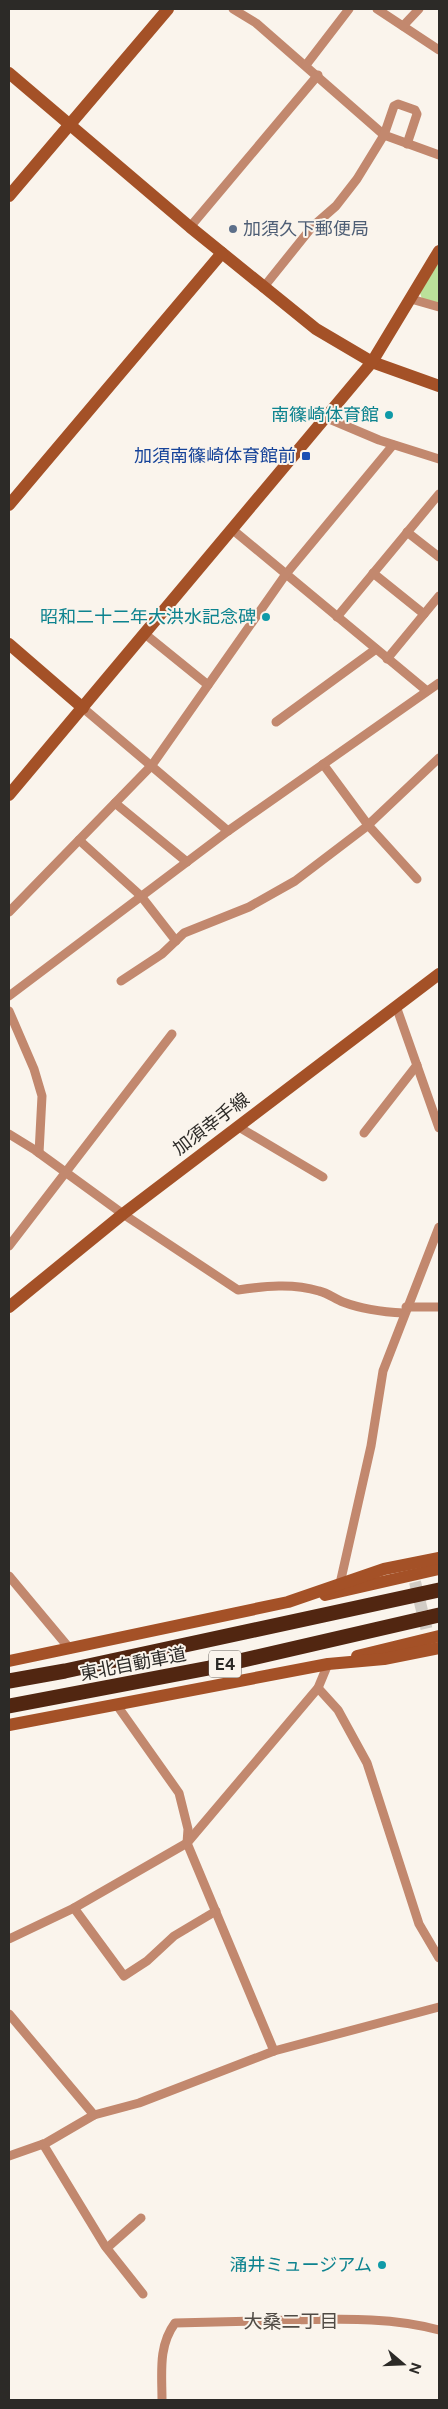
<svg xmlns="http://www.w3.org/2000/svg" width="448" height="2409" viewBox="0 0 448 2409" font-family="'Public Sans','Noto Sans JP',sans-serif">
<rect width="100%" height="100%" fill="#faf4ec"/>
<polygon fill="#bbe19a" points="439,262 439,303 422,299 420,293"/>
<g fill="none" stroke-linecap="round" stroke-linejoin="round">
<polyline stroke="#d1ccc5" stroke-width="12" stroke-dasharray="12 6" stroke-linecap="butt" points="415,1582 427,1631"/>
<g stroke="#c2886e" stroke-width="9">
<polyline points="233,9 256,23 384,135 439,155"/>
<polyline points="377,9 439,50"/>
<polyline points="403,26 419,9"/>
<polyline points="306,65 349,9"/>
<polyline points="190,227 318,75"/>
<polyline points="263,288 312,227 336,206 357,179 384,135 394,106 398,104 415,110 417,114 407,144"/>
<polyline points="411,299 439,307"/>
<polyline points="327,418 379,440 439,459"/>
<polyline points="233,530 427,691"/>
<polyline points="407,532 439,557"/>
<polyline points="373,573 424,614"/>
<polyline points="337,617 439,494"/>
<polyline points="145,634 208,685"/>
<polyline points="387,659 439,596"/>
<polyline points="83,708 228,831"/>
<polyline points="276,722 376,649"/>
<polyline points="323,764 368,825 417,879"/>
<polyline points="115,803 187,862"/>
<polyline points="79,840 141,896 176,941"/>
<polyline points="9,912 152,765 286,574 393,445"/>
<polyline points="121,981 162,954 184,933 249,907 295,881 366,827 439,758"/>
<polyline points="9,996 228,831 439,683"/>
<polyline points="396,1006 439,1128"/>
<polyline points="9,1011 34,1069 42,1096 39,1153"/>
<polyline points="237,1126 323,1177"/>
<polyline points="364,1133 417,1065"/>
<path d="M 9,1134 L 35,1150 L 123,1214 L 238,1290 C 265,1286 293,1283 319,1291 C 328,1293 335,1299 343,1302 C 364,1310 383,1312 404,1313"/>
<polyline points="9,1246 172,1034"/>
<polyline points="406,1307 439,1307"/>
<polyline points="9,1576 70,1649"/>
<polyline points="339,1588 371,1446 383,1371 439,1227"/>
<polyline points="318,1688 338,1710 367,1763 419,1924 439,1958"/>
<polyline points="116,1704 179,1793 188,1829 187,1843 274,2051"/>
<polyline points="74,1908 124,1976 147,1961 174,1936 216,1911"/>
<polyline points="9,1939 74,1908 187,1843 318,1688 328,1664"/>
<polyline points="9,2014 94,2115"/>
<polyline points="43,2144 105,2246 143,2294"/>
<polyline points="9,2156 46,2143 94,2115 139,2103 274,2051 439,2007"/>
<polyline points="107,2248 141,2218"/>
<path d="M 162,2400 C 162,2373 158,2346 175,2323 C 214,2322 254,2321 294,2320 C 342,2319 392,2317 439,2330"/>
</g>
<g stroke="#a45127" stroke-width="12">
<polyline points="9,73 190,227 316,329 372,362 439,386"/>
<polyline points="9,196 168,9"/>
<polyline points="9,505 222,253"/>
<polyline points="9,644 83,708"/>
<polyline points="9,795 372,362 439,251"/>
<polyline points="9,1307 123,1214 439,974"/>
<polyline points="325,1595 439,1569"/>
<polyline points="357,1656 439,1636"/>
<polyline points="9,1661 288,1602 384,1569 439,1558"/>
<polyline points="9,1725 328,1664 384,1659 439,1648"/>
</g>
<g stroke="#512611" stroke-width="15">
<polyline points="9,1681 65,1671 439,1590"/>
<polyline points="9,1706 209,1668 439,1615"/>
</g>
</g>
<circle fill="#5c6f8a" stroke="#faf4ec" stroke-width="2" cx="233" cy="229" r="5"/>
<g fill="#0f9aa8" stroke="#faf4ec" stroke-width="2">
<circle cx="389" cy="415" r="5"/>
<circle cx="266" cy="617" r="5"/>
<circle cx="382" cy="2265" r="5"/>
</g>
<rect fill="#1a4fb4" stroke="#faf4ec" stroke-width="2" x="301" y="451" width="10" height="10" rx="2.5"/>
<g text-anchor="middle" stroke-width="4" stroke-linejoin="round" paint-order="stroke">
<rect fill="#faf4ec" stroke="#6a6762" stroke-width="1" x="209" y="1650.5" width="32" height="27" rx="4"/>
<g font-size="16" font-weight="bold" fill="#2c2a27">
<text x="225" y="1670">E4</text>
</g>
<g font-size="18" fill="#4e5e75" stroke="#faf4ec" text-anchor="start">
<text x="243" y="235">加須久下郵便局</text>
</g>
<g font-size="18" fill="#0d838f" stroke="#faf4ec" text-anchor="end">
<text x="379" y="421">南篠崎体育館</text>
<text x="256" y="623">昭和二十二年大洪水記念碑</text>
<text x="372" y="2271">涌井ミュージアム</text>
</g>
<g font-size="18" fill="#164399" stroke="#faf4ec" text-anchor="end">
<text x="296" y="462">加須南篠崎体育館前</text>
</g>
<g font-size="18" fill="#2c2a27" stroke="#faf4ec">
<text transform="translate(211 1124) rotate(-37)" y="6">加須幸手線</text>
<text transform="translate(133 1664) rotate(-11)" y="6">東北自動車道</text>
</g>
<g font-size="19" fill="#504b45" stroke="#faf4ec">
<text x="291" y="2328">大桑二丁目</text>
</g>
</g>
<rect width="448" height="2409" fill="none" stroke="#2c2a27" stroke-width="20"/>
<g transform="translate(403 2364) rotate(109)" stroke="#faf4ec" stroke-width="4" paint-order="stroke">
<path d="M0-4L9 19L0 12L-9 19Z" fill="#2c2a27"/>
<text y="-8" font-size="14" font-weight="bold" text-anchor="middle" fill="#2c2a27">N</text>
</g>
</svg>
